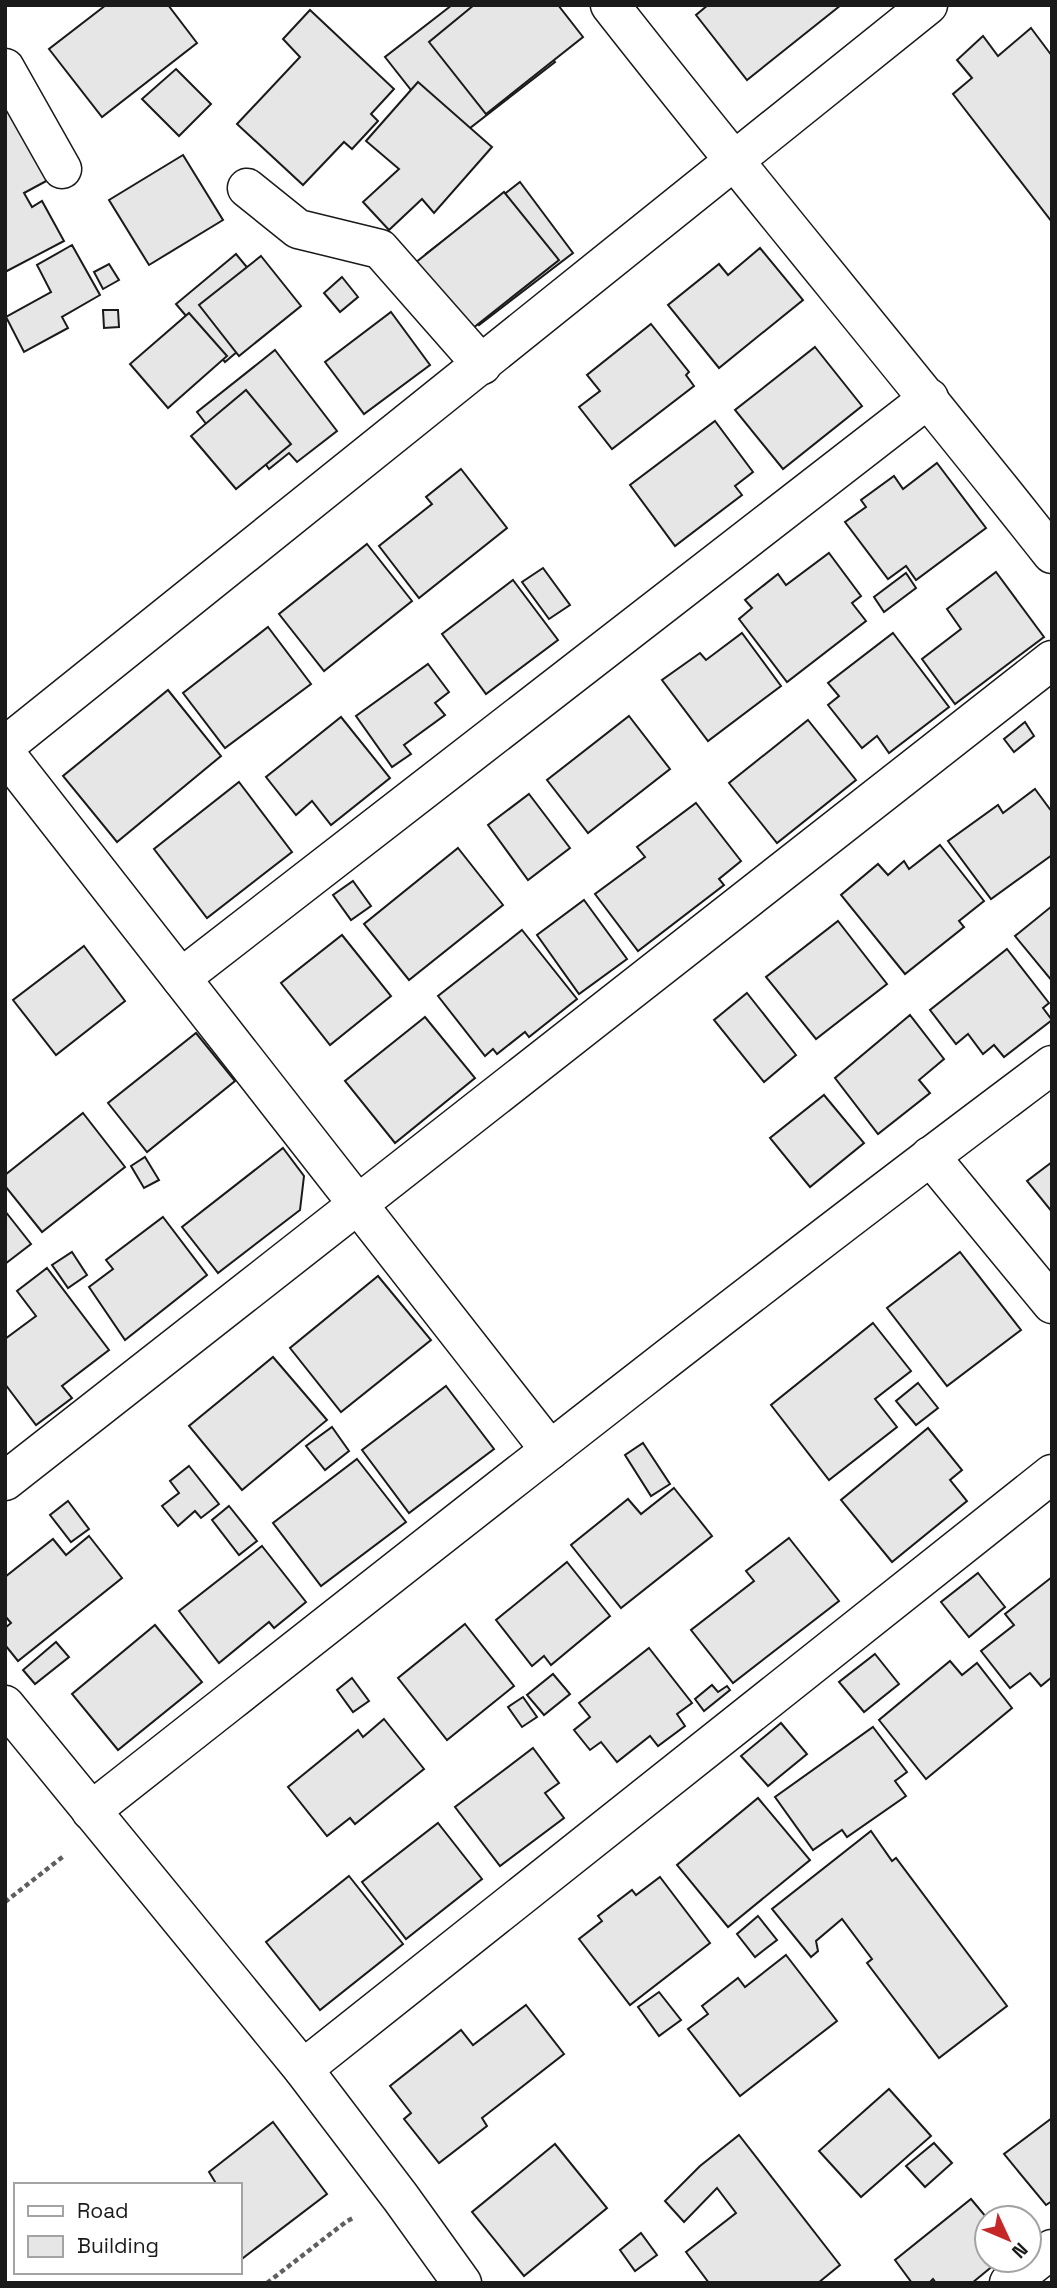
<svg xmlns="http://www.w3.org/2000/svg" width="1057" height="2288" viewBox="0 0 1057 2288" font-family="'Space Grotesk',sans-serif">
<rect width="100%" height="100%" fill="#fff"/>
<g fill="#e6e6e6" stroke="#1a1a1a" stroke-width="2">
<polygon points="106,5 168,5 197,43 102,117 49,49"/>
<polygon points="452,5 512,5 555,62 452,142 385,57"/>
<polygon points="474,5 558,5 583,37 486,114 429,42"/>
<polygon points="708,5 841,5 747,80 696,15"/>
<polygon points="310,10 394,89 371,114 378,121 352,149 344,142 303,185 237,124 300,57 283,39"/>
<polygon points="1031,28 1052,56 1052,222 953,94 972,78 957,60 983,36 998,56"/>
<polygon points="176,69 211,104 179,136 142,99"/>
<polygon points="418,82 492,147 434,213 422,199 389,230 363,202 399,169 366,141"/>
<polygon points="5,96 50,179 24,193 32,207 42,201 64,241 5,272"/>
<polygon points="183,155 223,220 149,265 109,200"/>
<polygon points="520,182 573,253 479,325 426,254"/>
<polygon points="504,192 559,260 463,336 410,267"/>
<polygon points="72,245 100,295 62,317 68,328 24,352 6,317 51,292 37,265"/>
<polygon points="760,248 803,300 719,368 668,305 719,264 728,275"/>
<polygon points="236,254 284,312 225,362 176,304"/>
<polygon points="261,256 301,306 239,356 199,305"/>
<polygon points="109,264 119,280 103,289 94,272"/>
<polygon points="342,277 358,297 340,312 324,293"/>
<polygon points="103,310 118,310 119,327 104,328"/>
<polygon points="391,312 430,365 364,414 325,362"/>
<polygon points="189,313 227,356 168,408 130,364"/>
<polygon points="651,324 689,372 686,375 694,386 612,449 579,407 600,391 587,375"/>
<polygon points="815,347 862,406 783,469 735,410"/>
<polygon points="275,350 337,431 297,462 289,453 269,469 262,459 247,471 221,436 217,438 197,412"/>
<polygon points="246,390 291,444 236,489 191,436"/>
<polygon points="715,421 753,472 735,486 742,495 675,546 630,485"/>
<polygon points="937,463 986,528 916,580 906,566 888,579 845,522 866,507 861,500 894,476 903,489"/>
<polygon points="461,469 507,528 419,598 379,546 432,504 426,497"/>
<polygon points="367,544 412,601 324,671 279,614"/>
<polygon points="829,553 861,596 852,603 866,621 787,682 739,619 752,608 745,600 778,574 786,585"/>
<polygon points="543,568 570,605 549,619 522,582"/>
<polygon points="996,572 1044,637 955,704 922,659 961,629 947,609"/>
<polygon points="906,573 916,588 884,612 874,597"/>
<polygon points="513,580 558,640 486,694 442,634"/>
<polygon points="268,627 311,684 225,748 183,693"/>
<polygon points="742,633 781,686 708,741 662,680 700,653 706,660"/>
<polygon points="893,633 949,707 889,753 877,736 862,748 828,705 839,696 828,683"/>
<polygon points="428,664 449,692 435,703 445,715 404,745 411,754 392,767 356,716"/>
<polygon points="168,690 221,756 117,842 63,776"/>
<polygon points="629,716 670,769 588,833 547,780"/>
<polygon points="341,717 390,778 331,825 312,801 296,815 266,777"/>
<polygon points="808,720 856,780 777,843 729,783"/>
<polygon points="1025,722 1034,736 1014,752 1004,739"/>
<polygon points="239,782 292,852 207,918 154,849"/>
<polygon points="1035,789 1052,812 1052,855 991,899 948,841 998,805 1003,813"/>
<polygon points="529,794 570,848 528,880 488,825"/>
<polygon points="696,803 741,861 719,879 724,885 638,951 595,894 645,857 637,847"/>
<polygon points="940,845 984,901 959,921 964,927 905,974 841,895 878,864 888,875 904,861 909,869"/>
<polygon points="458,848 503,905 409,980 364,924"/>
<polygon points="353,881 371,906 351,920 333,895"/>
<polygon points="584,900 627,959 579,994 537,935"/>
<polygon points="1052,906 1052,981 1015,936"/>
<polygon points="838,921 887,984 816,1039 766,977"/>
<polygon points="522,930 577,999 529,1037 525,1032 497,1054 493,1049 485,1056 438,996"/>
<polygon points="342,935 391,996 330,1045 281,983"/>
<polygon points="84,946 125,1001 56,1055 13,1000"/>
<polygon points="1007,949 1049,1003 1043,1008 1052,1020 1004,1057 994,1045 983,1054 968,1034 956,1044 930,1010"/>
<polygon points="747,993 796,1055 764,1082 714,1020"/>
<polygon points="910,1015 944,1059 919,1080 930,1093 878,1134 835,1078"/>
<polygon points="425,1017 475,1078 395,1143 345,1081"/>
<polygon points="196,1033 235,1081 147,1152 108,1103"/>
<polygon points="824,1095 864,1143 810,1187 770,1138"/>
<polygon points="83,1113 125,1167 42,1232 5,1186 5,1175"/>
<polygon points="283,1148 304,1176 300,1210 218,1273 182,1227"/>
<polygon points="145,1157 159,1180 144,1188 131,1166"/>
<polygon points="1052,1162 1052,1212 1027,1181"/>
<polygon points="5,1211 31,1244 5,1264"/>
<polygon points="163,1217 207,1275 125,1340 89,1287 113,1269 106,1260"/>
<polygon points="72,1252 87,1275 68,1288 52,1265"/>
<polygon points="960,1252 1021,1330 947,1386 887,1308"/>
<polygon points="47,1268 109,1350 62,1386 72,1398 36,1425 5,1384 5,1339 36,1316 17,1291"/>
<polygon points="378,1276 431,1340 341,1412 290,1348"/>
<polygon points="873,1323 911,1371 875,1399 897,1427 829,1480 771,1405"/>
<polygon points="273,1357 327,1420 242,1490 189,1426"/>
<polygon points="918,1383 938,1408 916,1425 896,1401"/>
<polygon points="446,1386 494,1449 409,1513 362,1450"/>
<polygon points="332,1427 349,1451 325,1470 306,1446"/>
<polygon points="928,1428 962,1470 950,1480 967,1501 892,1562 841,1500"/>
<polygon points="643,1443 670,1484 651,1496 625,1455"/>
<polygon points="357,1459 406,1522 321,1586 273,1523"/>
<polygon points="189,1466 219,1504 201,1518 195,1511 178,1526 162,1506 179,1493 170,1481"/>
<polygon points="674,1488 712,1536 621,1608 571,1545 628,1499 641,1514"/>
<polygon points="68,1501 89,1529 71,1542 50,1515"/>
<polygon points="229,1506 257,1541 239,1555 212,1520"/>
<polygon points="89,1536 122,1578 18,1661 5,1645 5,1628 11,1623 5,1616 5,1577 53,1539 66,1555"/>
<polygon points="789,1538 839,1601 733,1683 691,1630 754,1581 746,1571"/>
<polygon points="262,1546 306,1602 274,1628 269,1622 219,1663 179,1611"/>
<polygon points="567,1562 610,1616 551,1665 544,1656 532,1666 496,1620"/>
<polygon points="978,1573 1005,1607 969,1637 941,1602"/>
<polygon points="1052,1577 1052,1677 1041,1686 1030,1673 1010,1688 981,1651 1014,1625 1005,1614"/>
<polygon points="465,1624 514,1686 447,1740 398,1678"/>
<polygon points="155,1625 202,1682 118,1750 72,1694"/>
<polygon points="56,1642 69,1657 35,1684 23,1670"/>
<polygon points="649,1648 692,1703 677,1714 685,1726 658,1746 650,1736 617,1762 601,1742 590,1750 574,1730 590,1717 579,1703"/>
<polygon points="875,1654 899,1684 864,1712 839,1682"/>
<polygon points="950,1661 962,1675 977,1663 1012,1708 926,1779 879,1720"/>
<polygon points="553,1674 570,1694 544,1715 527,1695"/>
<polygon points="352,1678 369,1701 353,1712 337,1690"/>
<polygon points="712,1685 718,1692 727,1686 730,1690 704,1711 695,1699"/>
<polygon points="523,1697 537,1717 522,1727 508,1707"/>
<polygon points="384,1719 424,1769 355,1824 350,1818 327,1836 288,1787 358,1730 363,1737"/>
<polygon points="781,1723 807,1754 768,1786 741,1756"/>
<polygon points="873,1727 907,1772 895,1781 906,1796 847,1837 842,1830 813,1850 775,1797"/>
<polygon points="533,1748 559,1783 545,1793 564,1818 500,1866 455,1807"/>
<polygon points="758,1798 810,1860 728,1927 677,1865"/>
<polygon points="438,1823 482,1879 406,1939 362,1882"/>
<polygon points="871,1831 892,1861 896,1858 1007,2006 939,2058 867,1963 872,1959 842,1919 816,1941 818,1951 811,1957 772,1909"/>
<polygon points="349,1876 403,1944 320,2010 266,1942"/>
<polygon points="660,1877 710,1943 630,2005 579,1939 602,1921 598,1916 632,1890 636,1895"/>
<polygon points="758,1916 777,1940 755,1957 737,1934"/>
<polygon points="786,1955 837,2021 740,2096 688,2029 708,2014 702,2006 738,1978 745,1987"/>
<polygon points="659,1992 681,2020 659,2036 638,2007"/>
<polygon points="526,2005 564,2054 482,2118 487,2126 439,2163 404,2119 411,2113 390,2086 461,2030 473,2045"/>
<polygon points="889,2089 931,2136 861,2197 819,2151"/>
<polygon points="1052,2118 1052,2201 1046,2205 1004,2154"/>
<polygon points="273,2122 327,2194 243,2258 240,2254 240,2185 217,2185 209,2172"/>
<polygon points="739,2135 840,2265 818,2283 709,2283 686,2252 736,2213 717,2188 684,2222 665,2201 700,2166"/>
<polygon points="934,2143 952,2163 925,2187 906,2166"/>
<polygon points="555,2144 607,2208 524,2276 472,2212"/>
<polygon points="971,2199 987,2218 987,2260 1000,2260 972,2283 936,2283 933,2279 929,2283 912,2283 895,2260"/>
<polygon points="641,2233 657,2255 635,2271 620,2250"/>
</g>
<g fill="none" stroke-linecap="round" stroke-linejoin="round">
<defs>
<g id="street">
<path d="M 610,5 C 755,190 906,369 1052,554"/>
<polyline points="5,68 62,169"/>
<polyline points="247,188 298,229 380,249 482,365"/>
<polyline points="5,746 928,5"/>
<polyline points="5,753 550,1450"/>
<polyline points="181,978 929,398"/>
<polyline points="930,1156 1052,1304"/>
<polyline points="5,1481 1052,660"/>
<polyline points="5,1705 303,2069 401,2198 462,2283"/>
<path d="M 91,1811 C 410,1560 727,1308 1052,1065"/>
<polyline points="303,2069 1052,1474"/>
<polyline points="1009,2283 1052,2249"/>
</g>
</defs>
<use href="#street" stroke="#1a1a1a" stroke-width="41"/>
<g stroke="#5f5f5f" stroke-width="4.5" stroke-dasharray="5 3.5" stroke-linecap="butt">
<polyline points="5,1902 65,1855"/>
<polyline points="267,2283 347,2221 355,2217"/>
</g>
<use href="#street" stroke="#fff" stroke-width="38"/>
</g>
<rect width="1057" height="2288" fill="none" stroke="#1a1a1a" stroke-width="14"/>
<rect x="14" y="2183" width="228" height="91" fill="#ffffff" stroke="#a3a3a3" stroke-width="2"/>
<rect x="28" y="2206" width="35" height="10" fill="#ffffff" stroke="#a3a3a3" stroke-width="2"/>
<text x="77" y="2218" font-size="21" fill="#1a1a1a">Road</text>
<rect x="28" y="2236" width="35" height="21" fill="#e6e6e6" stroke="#a3a3a3" stroke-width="2"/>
<text x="77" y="2253" font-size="21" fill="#1a1a1a">Building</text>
<g transform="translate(1008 2239) rotate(134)"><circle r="33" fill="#ffffff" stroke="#a3a3a3" stroke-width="2"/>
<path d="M0-5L12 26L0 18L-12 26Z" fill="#c62828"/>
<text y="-10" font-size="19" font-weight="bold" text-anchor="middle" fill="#1a1a1a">N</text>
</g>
</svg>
